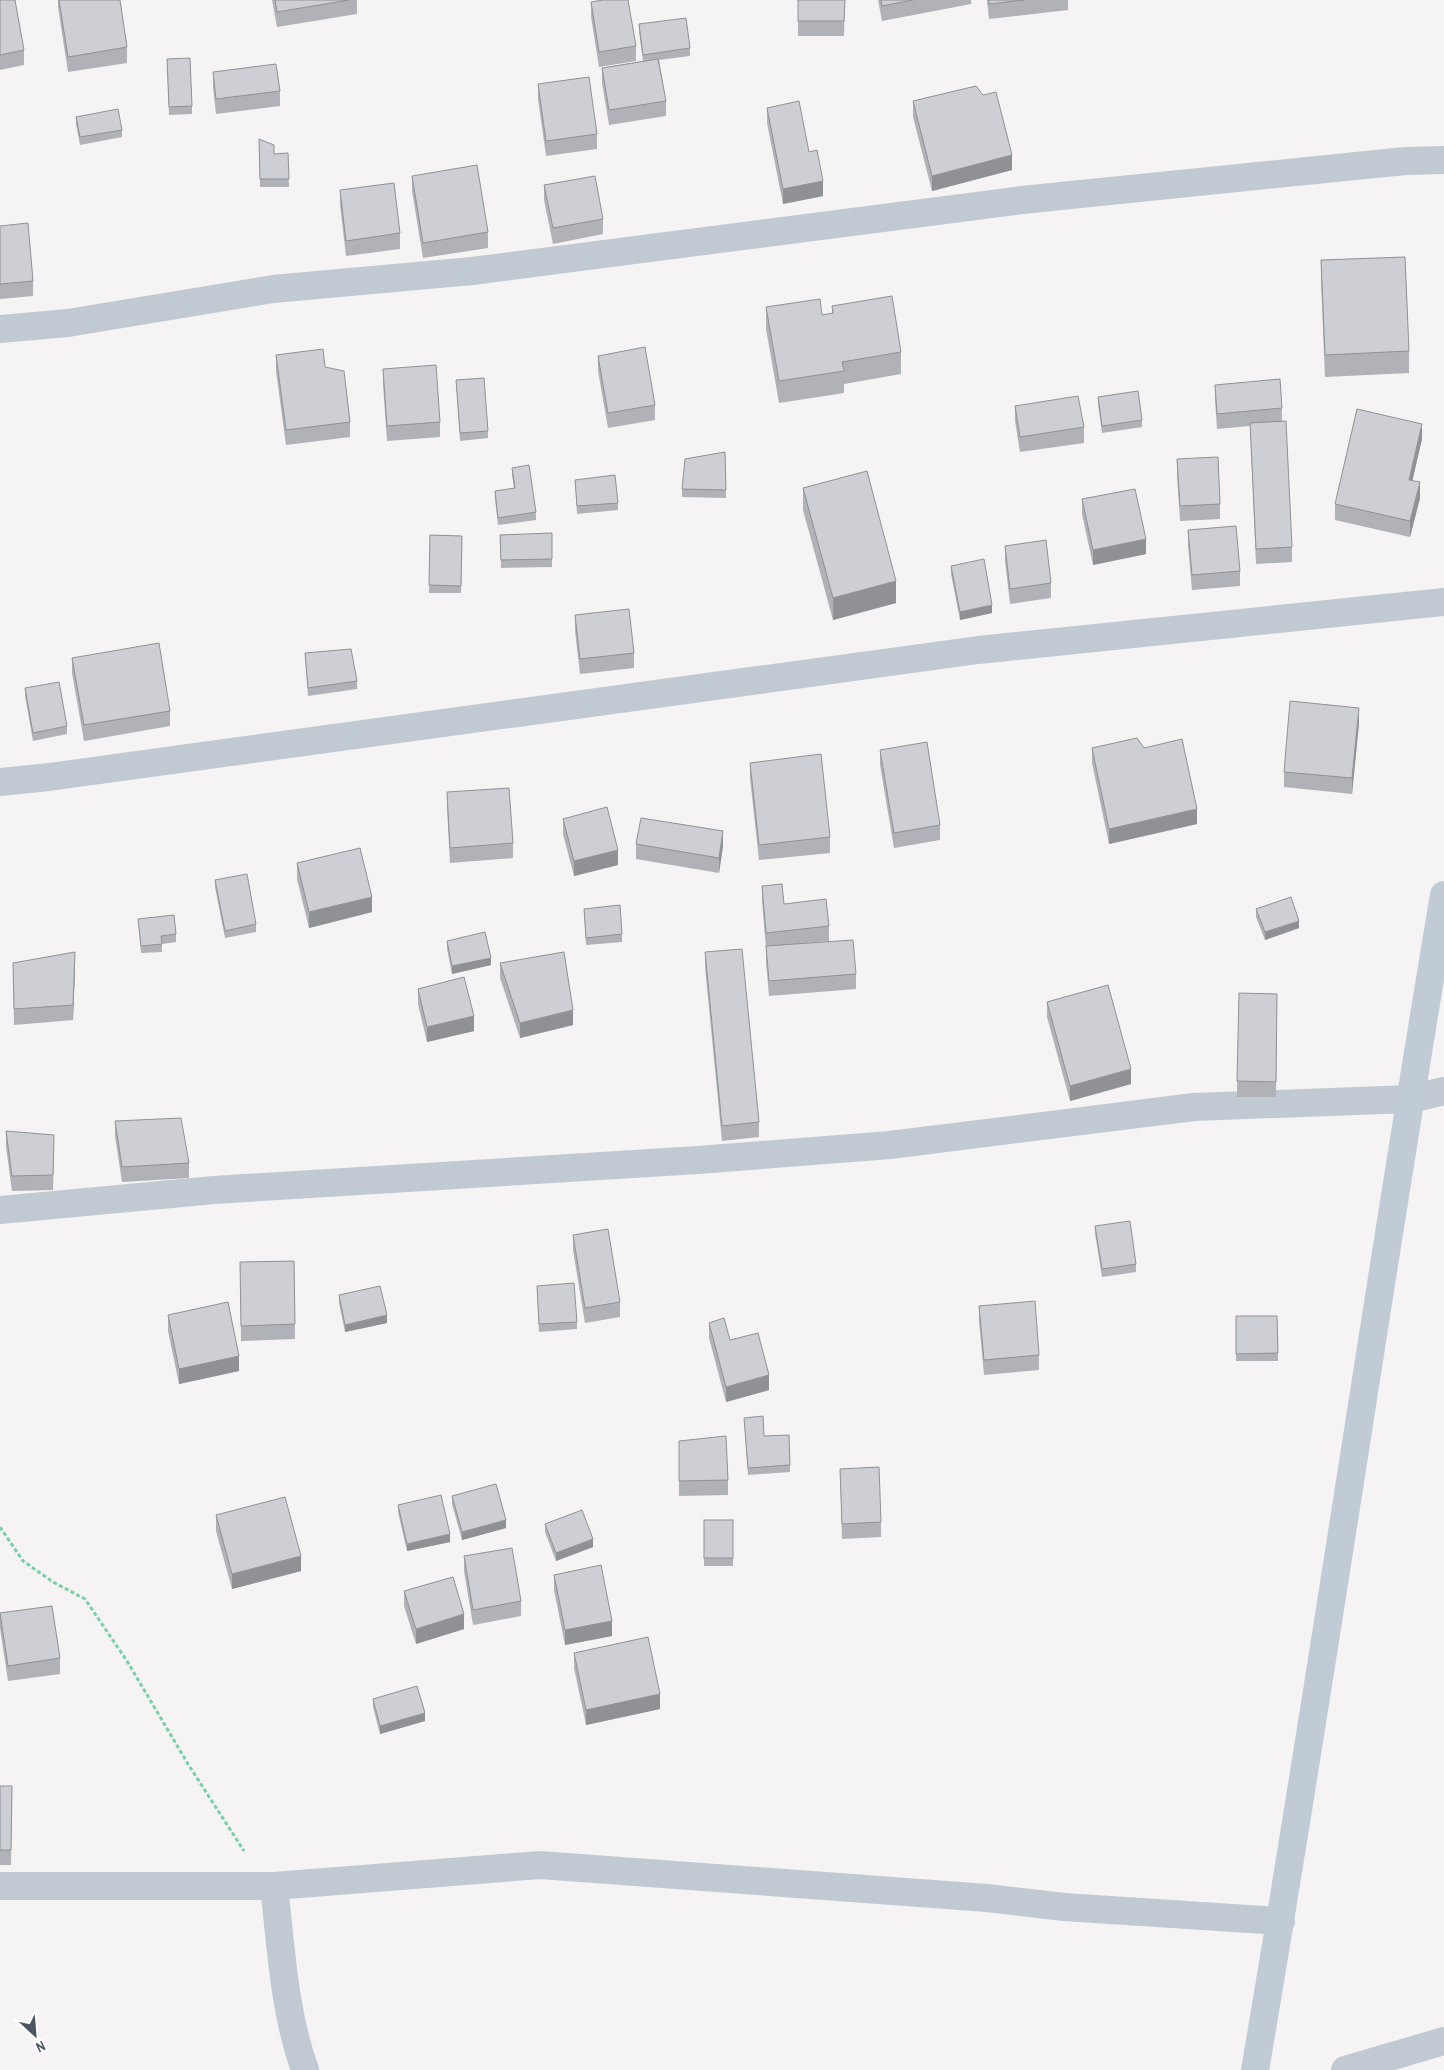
<svg xmlns="http://www.w3.org/2000/svg" width="1444" height="2070" viewBox="0 0 1444 2070" font-family="'Archivo Narrow',sans-serif">
<rect width="100%" height="100%" fill="#f5f3f3"/>
<g fill="none" stroke-linecap="round" stroke-linejoin="round">
<polyline stroke="#7ad0a6" stroke-width="3" stroke-dasharray="4 2.5" stroke-linecap="butt" points="0,1527 23,1561 53,1582 85,1599 127,1661 188,1764 244,1851"/>
<g stroke="#c1cad2" stroke-width="28">
<polyline points="0,329 68,323 273,289 472,271 1022,200 1405,161 1444,160"/>
<polyline points="0,782 49,777 978,650 1444,602"/>
<polyline points="0,1210 214,1190 698,1160 890,1145 1194,1107 1410,1099 1444,1091"/>
<polyline points="0,1886 274,1886 540,1865 987,1898 1064,1907 1281,1921"/>
<path d="M 274,1886 C 281,1947 284,2012 305,2070"/>
<polyline points="1345,2070 1444,2041"/>
</g>
<path stroke="#c1cbd6" stroke-width="28" d="M 1255,2070 C 1322,1679 1378,1286 1444,895"/>
</g>
<g fill="#b0b2b7">
<polygon points="0,0 24,50 24,65 0,70"/>
<polygon points="58,0 120,0 127,47 127,63 68,72 58,7"/>
<polygon points="272,0 357,0 357,14 277,27"/>
<polygon points="798,0 845,0 844,36 798,36"/>
<polygon points="878,0 971,0 971,4 882,21"/>
<polygon points="987,0 1068,0 1068,10 989,19"/>
<polygon points="591,2 636,46 636,61 599,67 591,17"/>
<polygon points="639,24 690,48 690,56 659,60 666,101 666,116 609,125 602,83 602,68 643,61 639,32"/>
<polygon points="167,59 192,106 192,114 169,115"/>
<polygon points="213,72 280,91 280,106 216,114 213,87"/>
<polygon points="538,84 597,134 597,149 546,156 538,99"/>
<polygon points="913,101 1012,170 932,191 913,117"/>
<polygon points="767,108 823,196 783,204 767,123"/>
<polygon points="76,117 122,130 122,137 80,145 76,124"/>
<polygon points="259,139 274,154 288,153 289,187 260,187"/>
<polygon points="412,176 488,232 488,248 423,258 412,191"/>
<polygon points="544,185 603,219 603,234 553,244 544,200"/>
<polygon points="340,190 400,233 400,249 346,256 340,205"/>
<polygon points="0,226 33,281 33,296 0,299"/>
<polygon points="1321,260 1409,351 1409,373 1325,377 1321,282"/>
<polygon points="832,306 901,352 901,374 844,384 844,393 779,403 766,329 766,307 822,315 832,314"/>
<polygon points="276,355 325,367 350,422 350,437 286,445 276,371"/>
<polygon points="598,356 655,405 655,420 608,428 598,371"/>
<polygon points="383,369 440,422 440,437 387,441 383,384"/>
<polygon points="456,380 488,431 488,438 460,441"/>
<polygon points="1215,385 1282,408 1282,421 1292,547 1292,562 1256,564 1250,426 1217,429 1215,400"/>
<polygon points="1098,397 1142,420 1142,427 1102,433 1098,404"/>
<polygon points="1015,406 1084,427 1084,443 1020,452 1015,421"/>
<polygon points="1422,439 1412,481 1420,498 1410,537 1335,520 1335,504"/>
<polygon points="725,452 726,498 682,497 682,489"/>
<polygon points="1177,459 1220,504 1220,519 1180,521 1177,474"/>
<polygon points="512,468 536,512 536,520 498,525 495,499 495,491 514,488 512,475"/>
<polygon points="575,480 618,503 618,510 577,514"/>
<polygon points="803,488 896,603 833,620 803,510"/>
<polygon points="1082,499 1146,554 1093,565 1082,514"/>
<polygon points="1188,530 1240,571 1240,586 1192,590 1188,545"/>
<polygon points="552,533 552,567 501,568 500,535"/>
<polygon points="430,535 462,536 461,593 429,593"/>
<polygon points="1005,546 1051,583 1051,598 1010,604 1005,561"/>
<polygon points="951,566 992,613 960,620 951,574"/>
<polygon points="575,615 634,653 634,668 580,674 575,631"/>
<polygon points="305,653 357,681 357,689 308,696"/>
<polygon points="72,658 170,711 170,726 84,741 72,673"/>
<polygon points="25,688 67,726 67,734 33,741 25,696"/>
<polygon points="1359,723 1352,794 1284,787 1284,772"/>
<polygon points="1092,748 1144,748 1197,824 1109,844 1092,763"/>
<polygon points="880,750 940,825 940,840 894,848 880,765"/>
<polygon points="750,763 830,837 830,853 759,860 750,778"/>
<polygon points="447,792 513,843 513,858 450,863 447,808"/>
<polygon points="563,819 618,865 574,876 563,834"/>
<polygon points="636,844 723,846 719,873 636,859"/>
<polygon points="297,863 372,912 309,928 297,879"/>
<polygon points="215,880 256,924 256,932 225,938 215,887"/>
<polygon points="762,886 784,904 829,926 829,941 806,943 856,974 856,989 769,996 766,962 766,948 762,901"/>
<polygon points="584,909 622,934 622,942 586,945"/>
<polygon points="1256,909 1299,928 1265,940 1256,917"/>
<polygon points="138,919 176,934 176,942 162,944 162,952 141,953"/>
<polygon points="447,941 491,965 452,974 447,949"/>
<polygon points="705,952 759,1122 759,1137 722,1141 705,967"/>
<polygon points="13,963 75,967 73,1020 14,1025"/>
<polygon points="500,963 573,1025 520,1038 500,978"/>
<polygon points="418,989 474,1031 427,1042 418,1004"/>
<polygon points="1277,994 1276,1097 1237,1097 1237,1081"/>
<polygon points="1047,1002 1131,1084 1070,1101 1047,1017"/>
<polygon points="115,1121 189,1163 189,1178 122,1182 115,1136"/>
<polygon points="6,1131 54,1150 53,1190 12,1191 6,1147"/>
<polygon points="1095,1226 1136,1264 1136,1272 1102,1277 1095,1233"/>
<polygon points="573,1235 620,1302 620,1317 585,1323 573,1250"/>
<polygon points="294,1261 295,1339 241,1341 240,1262"/>
<polygon points="537,1286 577,1322 577,1329 539,1332"/>
<polygon points="339,1295 387,1323 345,1332 339,1303"/>
<polygon points="979,1306 1039,1355 1039,1370 984,1375 979,1321"/>
<polygon points="168,1315 239,1371 179,1384 168,1331"/>
<polygon points="1236,1316 1277,1316 1278,1361 1236,1361"/>
<polygon points="709,1323 730,1340 769,1390 726,1402 709,1338"/>
<polygon points="744,1418 764,1436 790,1465 790,1472 748,1475"/>
<polygon points="679,1441 728,1480 728,1495 679,1496"/>
<polygon points="840,1469 881,1522 881,1537 842,1539"/>
<polygon points="452,1496 506,1528 462,1540 452,1504"/>
<polygon points="398,1505 450,1542 407,1551 398,1512"/>
<polygon points="216,1515 301,1571 232,1589 216,1531"/>
<rect x="704" y="1520" width="29" height="46"/>
<polygon points="545,1524 593,1547 556,1561 545,1532"/>
<polygon points="464,1556 521,1601 521,1616 473,1625 464,1571"/>
<polygon points="554,1575 612,1636 565,1645 554,1590"/>
<polygon points="404,1591 464,1629 416,1644 404,1606"/>
<polygon points="0,1613 60,1658 60,1674 8,1681 0,1628"/>
<polygon points="574,1653 660,1709 586,1725 574,1668"/>
<polygon points="373,1699 425,1721 380,1734 373,1707"/>
<polygon points="0,1786 12,1786 11,1865 0,1865"/>
</g>
<g fill="#909195">
<polygon points="1012,155 1012,170 932,191 932,176"/>
<polygon points="823,181 823,196 783,204 783,189"/>
<polygon points="1422,424 1422,439 1409,495 1409,480"/>
<polygon points="1420,482 1420,498 1410,537 1410,521"/>
<polygon points="1146,539 1146,554 1093,565 1093,550"/>
<polygon points="896,581 896,603 833,620 833,598"/>
<polygon points="992,605 992,613 960,620 960,612"/>
<polygon points="1359,708 1359,723 1352,794 1352,778"/>
<polygon points="1197,809 1197,824 1109,844 1109,829"/>
<polygon points="723,831 723,846 719,873 719,858"/>
<polygon points="618,850 618,865 574,876 574,861"/>
<polygon points="372,897 372,912 309,928 309,912"/>
<polygon points="1299,921 1299,928 1265,940 1265,932"/>
<polygon points="75,952 75,967 73,1020 73,1005"/>
<polygon points="491,958 491,965 452,974 452,966"/>
<polygon points="573,1010 573,1025 520,1038 520,1023"/>
<polygon points="474,1016 474,1031 427,1042 427,1027"/>
<polygon points="1131,1069 1131,1084 1070,1101 1070,1086"/>
<polygon points="387,1315 387,1323 345,1332 345,1325"/>
<polygon points="239,1356 239,1371 179,1384 179,1369"/>
<polygon points="769,1375 769,1390 726,1402 726,1387"/>
<polygon points="506,1520 506,1528 462,1540 462,1532"/>
<polygon points="450,1534 450,1542 407,1551 407,1544"/>
<polygon points="593,1539 593,1547 556,1561 556,1553"/>
<polygon points="301,1556 301,1571 232,1589 232,1574"/>
<polygon points="464,1614 464,1629 416,1644 416,1629"/>
<polygon points="612,1621 612,1636 565,1645 565,1630"/>
<polygon points="660,1694 660,1709 586,1725 586,1710"/>
<polygon points="425,1713 425,1721 380,1734 380,1726"/>
</g>
<g fill="#cdcfd5" stroke="#909195">
<polygon points="0,0 15,0 24,50 0,55"/>
<polygon points="59,0 120,0 127,47 68,57"/>
<polygon points="275,0 349,0 277,12"/>
<polygon points="603,0 628,0 636,46 599,52 591,2"/>
<polygon points="798,0 845,0 844,21 798,21"/>
<polygon points="881,0 913,0 882,6"/>
<polygon points="989,0 1024,0 989,4"/>
<polygon points="686,18 690,48 643,55 639,24"/>
<polygon points="190,58 192,106 169,107 167,59"/>
<polygon points="658,59 666,101 609,110 602,68"/>
<polygon points="276,64 280,91 216,99 213,72"/>
<polygon points="589,77 597,134 546,141 538,84"/>
<polygon points="976,86 983,95 996,92 1012,155 932,176 913,101"/>
<polygon points="799,101 809,152 817,150 823,181 783,189 767,108"/>
<polygon points="118,109 122,130 80,137 76,117"/>
<polygon points="259,139 274,145 274,154 288,153 289,179 260,179"/>
<polygon points="477,165 488,232 423,243 412,176"/>
<polygon points="595,176 603,219 553,228 544,185"/>
<polygon points="394,183 400,233 346,241 340,190"/>
<polygon points="28,223 33,281 0,284 0,226"/>
<polygon points="1405,257 1409,351 1325,355 1321,260"/>
<polygon points="892,296 901,352 842,362 844,371 779,381 766,307 820,299 822,315 833,313 832,306"/>
<polygon points="645,347 655,405 608,413 598,356"/>
<polygon points="323,349 325,367 344,371 350,422 286,430 276,355"/>
<polygon points="436,365 440,422 387,426 383,369"/>
<polygon points="484,378 488,431 460,433 456,380"/>
<polygon points="1280,379 1282,408 1217,414 1215,385"/>
<polygon points="1138,391 1142,420 1102,426 1098,397"/>
<polygon points="1078,396 1084,427 1020,437 1015,406"/>
<polygon points="1357,409 1422,424 1409,480 1420,482 1410,521 1335,504"/>
<polygon points="1286,421 1292,547 1256,549 1250,423"/>
<polygon points="725,452 726,490 682,489 685,459"/>
<polygon points="1218,457 1220,504 1180,506 1177,459"/>
<polygon points="529,465 536,512 498,518 495,491 515,488 512,468"/>
<polygon points="867,471 896,581 833,598 803,488"/>
<polygon points="615,475 618,503 577,506 575,480"/>
<polygon points="1135,489 1146,539 1093,550 1082,499"/>
<polygon points="1236,526 1240,571 1192,575 1188,530"/>
<polygon points="552,533 552,559 501,560 500,535"/>
<polygon points="430,535 462,536 461,586 429,585"/>
<polygon points="1046,540 1051,583 1010,589 1005,546"/>
<polygon points="984,559 992,605 960,612 951,566"/>
<polygon points="629,609 634,653 580,659 575,615"/>
<polygon points="159,643 170,711 84,725 72,658"/>
<polygon points="351,649 357,681 308,688 305,653"/>
<polygon points="59,682 67,726 33,733 25,688"/>
<polygon points="1290,701 1359,708 1352,778 1284,772"/>
<polygon points="1137,738 1144,748 1182,739 1197,809 1109,829 1092,748"/>
<polygon points="927,742 940,825 894,833 880,750"/>
<polygon points="821,754 830,837 759,845 750,763"/>
<polygon points="509,788 513,843 450,848 447,792"/>
<polygon points="607,807 618,850 574,861 563,819"/>
<polygon points="641,818 723,831 719,858 636,844"/>
<polygon points="360,848 372,897 309,912 297,863"/>
<polygon points="247,874 256,924 225,931 215,880"/>
<polygon points="782,884 784,904 826,899 829,926 766,933 762,886"/>
<polygon points="1291,897 1299,921 1265,932 1256,909"/>
<polygon points="620,905 622,934 586,938 584,909"/>
<polygon points="174,915 176,934 161,936 162,944 141,946 138,919"/>
<polygon points="485,932 491,958 452,966 447,941"/>
<polygon points="853,940 856,974 769,981 766,946"/>
<polygon points="742,949 759,1122 722,1126 705,952"/>
<polygon points="75,952 73,1005 14,1009 13,963"/>
<polygon points="564,952 573,1010 520,1023 500,963"/>
<polygon points="464,977 474,1016 427,1027 418,989"/>
<polygon points="1108,985 1131,1069 1070,1086 1047,1002"/>
<polygon points="1239,993 1277,994 1276,1082 1237,1081"/>
<polygon points="181,1118 189,1163 122,1167 115,1121"/>
<polygon points="6,1131 54,1135 53,1175 12,1176"/>
<polygon points="1130,1221 1136,1264 1102,1269 1095,1226"/>
<polygon points="608,1229 620,1302 585,1308 573,1235"/>
<polygon points="294,1261 295,1324 241,1326 240,1262"/>
<polygon points="574,1283 577,1322 539,1324 537,1286"/>
<polygon points="380,1286 387,1315 345,1325 339,1295"/>
<polygon points="1035,1301 1039,1355 984,1360 979,1306"/>
<polygon points="228,1302 239,1356 179,1369 168,1315"/>
<polygon points="1236,1316 1277,1316 1278,1353 1236,1354"/>
<polygon points="724,1318 730,1340 758,1333 769,1375 726,1387 709,1323"/>
<polygon points="763,1416 764,1436 789,1435 790,1465 748,1468 744,1418"/>
<polygon points="726,1436 728,1480 679,1481 679,1441"/>
<polygon points="879,1467 881,1522 842,1524 840,1469"/>
<polygon points="496,1484 506,1520 462,1532 452,1496"/>
<polygon points="441,1495 450,1534 407,1544 398,1505"/>
<polygon points="285,1497 301,1556 232,1574 216,1515"/>
<polygon points="582,1510 593,1539 556,1553 545,1524"/>
<rect x="704" y="1520" width="29" height="38"/>
<polygon points="512,1548 521,1601 473,1610 464,1556"/>
<polygon points="601,1565 612,1621 565,1630 554,1575"/>
<polygon points="453,1577 464,1614 416,1629 404,1591"/>
<polygon points="52,1606 60,1658 8,1666 0,1613"/>
<polygon points="648,1637 660,1694 586,1710 574,1653"/>
<polygon points="417,1686 425,1713 380,1726 373,1699"/>
<polygon points="0,1786 12,1786 11,1850 0,1850"/>
</g>
<g transform="translate(35 2035) rotate(154)" stroke="#ffffff" stroke-width="4" paint-order="stroke">
<path d="M0-4L9 19L0 12L-9 19Z" fill="#4a5661"/>
<text y="-8" font-size="14" font-weight="bold" text-anchor="middle" fill="#4a5661">N</text>
</g>
</svg>
